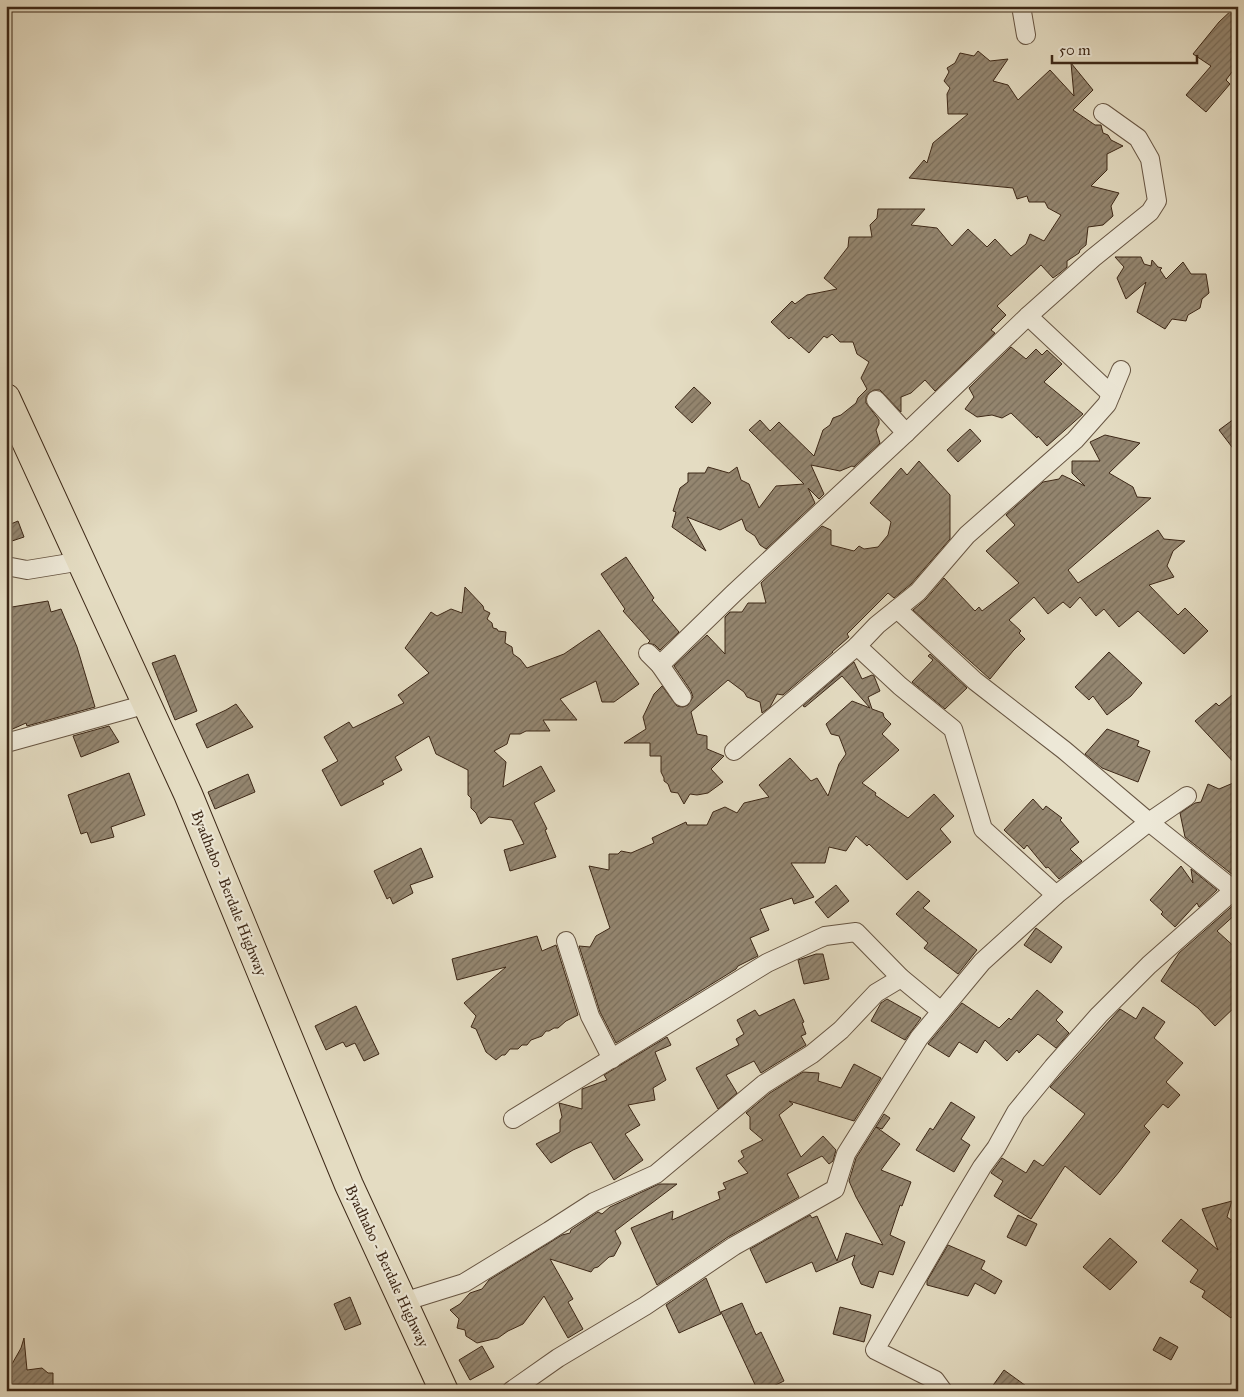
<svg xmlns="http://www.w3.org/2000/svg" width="1244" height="1397" viewBox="0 0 1244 1397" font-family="'IM FELL Great Primer',serif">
<defs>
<pattern id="building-hatch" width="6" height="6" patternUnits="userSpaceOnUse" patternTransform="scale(1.25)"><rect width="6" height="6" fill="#948670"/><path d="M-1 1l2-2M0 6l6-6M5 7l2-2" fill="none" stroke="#7a6e5b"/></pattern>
</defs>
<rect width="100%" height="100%" fill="#e4dcc2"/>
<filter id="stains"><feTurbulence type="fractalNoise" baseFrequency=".004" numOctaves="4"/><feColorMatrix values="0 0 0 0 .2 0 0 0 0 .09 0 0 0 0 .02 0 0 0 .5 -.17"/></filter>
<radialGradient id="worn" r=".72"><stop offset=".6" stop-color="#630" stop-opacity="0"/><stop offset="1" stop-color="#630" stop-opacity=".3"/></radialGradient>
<g fill="url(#building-hatch)" stroke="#3d2817">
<polygon points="1236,6 1238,6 1238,64 1226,80 1230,84 1206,112 1186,95 1211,66 1193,54 1219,22"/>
<polygon points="978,51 990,61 1008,59 993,81 1008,85 1018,100 1050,70 1074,96 1071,63 1093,90 1073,110 1095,125 1101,125 1103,133 1108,135 1111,140 1123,146 1107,154 1107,170 1091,186 1119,193 1111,206 1113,216 1103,225 1088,227 1086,245 1080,250 1079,253 1067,261 1067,267 1060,273 1053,278 1041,265 997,306 1006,315 991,330 995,333 935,391 925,380 911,393 901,397 901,412 880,390 874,390 869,393 866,397 866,403 879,420 879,424 876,430 880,443 854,467 852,466 840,471 811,465 824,494 819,499 808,488 815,503 766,549 760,545 755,536 746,530 742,519 720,530 687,517 706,551 672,527 676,512 673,511 680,488 688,482 688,473 705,473 708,467 729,473 737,467 741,480 749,484 759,508 776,486 804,484 749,430 760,420 770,431 779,422 814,456 823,430 830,425 833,418 841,415 856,403 858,398 867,389 861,378 869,362 857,354 853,342 840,342 832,334 827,338 824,336 809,353 791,337 789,339 771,322 792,301 795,304 807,295 837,289 824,278 848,247 849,237 872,237 870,225 877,218 878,209 925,209 911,225 937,228 952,246 968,229 987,247 995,239 1011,256 1026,244 1030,234 1044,241 1061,215 1048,208 1045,202 1029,202 1027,196 1017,199 1013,188 909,178 924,160 927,163 933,143 968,114 948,114 947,94 950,88 944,81 949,72 947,68 955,63 960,53 974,56"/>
<polygon points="1115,257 1141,257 1144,264 1151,266 1152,260 1158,267 1162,268 1160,270 1166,279 1183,262 1191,274 1206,274 1209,293 1202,299 1200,308 1188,315 1186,321 1172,319 1165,329 1137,312 1146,282 1126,299 1117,278 1124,267"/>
<polygon points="1011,347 1026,359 1036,349 1042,355 1047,350 1062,364 1044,382 1083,414 1047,446 1038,436 1037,438 1011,413 1002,418 992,415 977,417 965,409 974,397 969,388"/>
<polygon points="694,387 711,403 692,423 675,407"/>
<polygon points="1238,416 1238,455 1219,430"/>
<polygon points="970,429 981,441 958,462 947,450"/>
<polygon points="1105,435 1140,443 1109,473 1133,487 1137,497 1151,498 1068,570 1078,583 1158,530 1164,539 1185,541 1173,551 1167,566 1174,577 1149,585 1178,615 1185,608 1208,631 1184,654 1138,611 1119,627 1104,609 1096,616 1080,597 1070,608 1063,602 1048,614 1034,597 1009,620 1021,631 1019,633 1025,639 1013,651 990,679 913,610 926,599 944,578 975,611 979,607 982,611 1019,583 986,551 1015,525 1006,515 1043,482 1059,479 1062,475 1085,486 1072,473 1072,461 1100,461 1090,442"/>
<polygon points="919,461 950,495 950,539 911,584 894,598 888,593 847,634 849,637 832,652 833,652 783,695 777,694 770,707 762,713 760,702 747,697 744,692 728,680 691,712 697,734 707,736 707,749 724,756 711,769 723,782 708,793 697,795 690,794 684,804 678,793 671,792 668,784 664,781 664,778 661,772 661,756 650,756 650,743 624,743 646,729 643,717 654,694 662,686 677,706 683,707 688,705 693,697 691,691 674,666 707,635 725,654 725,617 730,612 742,612 748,603 766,603 761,583 822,526 831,530 831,545 854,551 859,546 864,549 878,547 888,535 891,522 870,503 901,468 907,475"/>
<polygon points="18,521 24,537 6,543 6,526"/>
<polygon points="626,557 654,598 652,600 679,632 660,650 655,645 648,643 650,641 623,611 625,609 601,574"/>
<polygon points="465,587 483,606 484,610 490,613 487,619 492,623 493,628 497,629 498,631 506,632 505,643 512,647 513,654 520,659 527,668 564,654 599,630 639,684 614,702 602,702 596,681 560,699 577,720 543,720 550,731 526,731 520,734 510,734 507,744 494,751 506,762 503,787 541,766 555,791 534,803 547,829 545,830 556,857 510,871 504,850 524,844 512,820 489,817 481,824 476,813 471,808 471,798 468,795 468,770 436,754 429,736 395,757 402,770 382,781 384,784 341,806 322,770 338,761 324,737 349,722 353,728 404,703 398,695 429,673 405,648 431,612 437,616 451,609 462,613"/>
<polygon points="48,601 51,612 61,609 77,647 95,707 27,726 26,723 6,732 6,608"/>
<polygon points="1109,652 1142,683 1131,696 1107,715 1093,696 1089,700 1075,687"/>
<polygon points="930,654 967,688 945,709 912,682 933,660 928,656"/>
<polygon points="175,655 197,711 175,720 152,663"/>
<polygon points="854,662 862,679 872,675 874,676 880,691 868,697 872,709 883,713 884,717 891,724 882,734 899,750 862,783 876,793 875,795 908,818 934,794 954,816 940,829 951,842 907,880 869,844 867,846 856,836 846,851 829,847 825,863 791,863 814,897 794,904 792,898 760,909 769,930 750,938 758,956 738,966 736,969 616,1043 600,1012 579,946 590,947 596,936 610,928 589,866 609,870 609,854 618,854 621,851 631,853 654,843 652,838 686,822 687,825 707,825 713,812 725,807 737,813 744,803 769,797 759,785 790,758 811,781 817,778 828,796 839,764 846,754 839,736 831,734 826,724 852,701 870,708 842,676 805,707 803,706"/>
<polygon points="1238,690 1238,767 1195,721 1216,703 1219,706"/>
<polygon points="236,704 253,727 207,748 196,724 226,710"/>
<polygon points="109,726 119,742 81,757 73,736"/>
<polygon points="1107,729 1139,741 1137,746 1150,751 1138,782 1102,768 1085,754"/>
<polygon points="129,773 145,815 111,827 114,837 91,843 87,832 81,834 68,795"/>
<polygon points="248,774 255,792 215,809 208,792"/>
<polygon points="1238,781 1238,879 1185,837 1180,813 1195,803 1201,802 1208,784 1219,789"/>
<polygon points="1033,799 1043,810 1046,806 1062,818 1060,820 1079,842 1070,849 1082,861 1059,879 1048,867 1046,868 1027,845 1024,849 1004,830"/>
<polygon points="421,848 433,877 410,885 413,893 393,904 390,897 387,899 374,871"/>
<polygon points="1181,866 1193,883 1191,869 1217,890 1199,907 1197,903 1175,927 1161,914 1163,912 1150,900"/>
<polygon points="836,885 849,901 828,918 815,902"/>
<polygon points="918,891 930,901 923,908 977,950 958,974 924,948 928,943 896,914"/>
<polygon points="1238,901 1238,912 1217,931 1238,950 1238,1004 1215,1026 1198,1008 1161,981 1179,953"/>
<polygon points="1036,928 1062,947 1051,963 1024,945"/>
<polygon points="537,936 542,951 556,945 578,1015 566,1021 558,1028 554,1028 549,1031 546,1031 542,1036 531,1040 527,1045 522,1045 518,1049 510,1049 505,1055 502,1055 496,1060 486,1052 476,1029 471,1027 476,1016 464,1003 506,967 457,980 452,959"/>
<polygon points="816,954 823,954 829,979 804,984 798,960"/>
<polygon points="1037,990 1063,1012 1056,1020 1069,1033 1056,1048 1038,1034 1019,1053 1017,1050 1007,1061 985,1040 977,1053 959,1042 949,1057 928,1044 962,1003 999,1028 1009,1018 1011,1020"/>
<polygon points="794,999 804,1022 802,1023 806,1034 801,1036 806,1045 761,1073 754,1061 726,1075 737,1093 718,1109 696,1068 739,1045 736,1039 744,1034 737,1020 755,1010 759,1016"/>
<polygon points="887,999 921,1018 905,1040 871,1021 881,1003"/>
<polygon points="356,1006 379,1054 364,1061 355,1043 346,1047 343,1042 326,1050 315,1026"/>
<polygon points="1143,1007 1165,1022 1154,1038 1183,1063 1166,1082 1180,1095 1168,1108 1163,1104 1144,1126 1150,1132 1119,1172 1100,1195 1065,1166 1031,1219 994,1196 1003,1181 991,1173 1002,1158 1026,1173 1034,1160 1043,1166 1085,1114 1050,1087 1120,1009 1136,1019"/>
<polygon points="667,1037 671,1045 655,1052 666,1080 653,1088 655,1100 628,1105 640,1125 625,1134 643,1160 614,1180 591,1142 573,1150 551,1163 536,1144 560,1132 560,1120 562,1117 559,1103 582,1109 582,1089 607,1080 604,1075"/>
<polygon points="854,1064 881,1078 854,1121 789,1101 793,1104 779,1115 801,1157 823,1136 836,1150 833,1161 829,1164 822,1156 787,1174 799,1197 728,1237 657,1285 631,1228 673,1211 672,1220 720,1199 718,1192 726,1189 723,1183 748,1173 738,1161 744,1157 741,1151 763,1140 750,1129 750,1117 746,1113 770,1093 803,1072 819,1073 818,1081 841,1088"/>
<polygon points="951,1102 975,1117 961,1139 970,1145 954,1172 916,1150 930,1128 933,1130"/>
<polygon points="884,1114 890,1118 882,1129 876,1127 900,1144 881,1170 911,1182 902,1206 900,1205 890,1235 905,1242 893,1275 879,1271 873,1288 861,1284 852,1264 855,1255 816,1272 812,1262 766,1283 750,1249 810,1215 812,1218 817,1216 837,1261 846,1233 883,1245 856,1197 849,1181 856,1158"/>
<polygon points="659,1184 677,1184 615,1231 621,1243 614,1256 609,1257 598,1267 594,1268 591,1272 550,1259 573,1299 568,1302 583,1329 568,1338 544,1296 523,1324 508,1331 498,1338 477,1343 466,1336 465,1330 457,1328 459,1319 450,1310 460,1304 470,1293 482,1289 489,1280 562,1235 570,1233 571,1230 598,1212 602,1214 610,1207"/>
<polygon points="1232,1201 1227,1217 1238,1225 1238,1308 1231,1318 1202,1297 1205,1291 1190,1282 1198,1270 1162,1241 1181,1219 1218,1250 1202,1209"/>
<polygon points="1018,1215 1037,1224 1026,1246 1007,1237"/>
<polygon points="1110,1238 1137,1262 1110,1290 1083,1267"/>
<polygon points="948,1245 985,1261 981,1269 1002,1281 995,1294 975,1283 968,1296 927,1285 927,1281"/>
<polygon points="706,1278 721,1314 679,1333 666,1305"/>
<polygon points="350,1297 361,1324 345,1330 334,1304"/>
<polygon points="742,1303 756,1335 761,1332 784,1381 763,1391 758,1391 721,1312"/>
<polygon points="840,1307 871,1315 864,1342 833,1334"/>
<polygon points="1160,1337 1178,1347 1171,1360 1153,1350"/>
<polygon points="24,1338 27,1370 42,1368 48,1373 53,1373 53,1391 30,1391 9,1386 12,1376 6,1374 6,1366 12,1364 21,1348"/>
<polygon points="482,1346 494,1367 470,1380 459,1360"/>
<polygon points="1004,1370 1033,1391 989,1391"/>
</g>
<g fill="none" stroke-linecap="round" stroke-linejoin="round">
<defs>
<g id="minor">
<polyline points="1021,6 1026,35"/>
<polyline points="1028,316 1111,394"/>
<polyline points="876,400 906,433"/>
<polyline points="6,566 27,570 82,561"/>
<polyline points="897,609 975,681 1064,750 1149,822 1234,890 1149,965 1099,1015 1053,1067 1016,1112 996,1148 982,1167 961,1202 875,1350 935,1380 943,1391"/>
<polyline points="857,646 900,686 953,729 983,829 1056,895"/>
<polyline points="648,653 660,665 682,697"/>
<polyline points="660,665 733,594 906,433 1028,316 1093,258 1150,212 1157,201 1150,159 1138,138 1103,113"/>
<polyline points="6,743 147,704"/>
<polyline points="734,751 857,646 877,625 918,592 967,535 1075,440 1107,404 1121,370"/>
<polyline points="566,941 590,1016 612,1059"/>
<polyline points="513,1119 767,963 825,936 856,932 901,978 941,1011"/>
<polyline points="403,1302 464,1283 549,1231 594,1202 656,1174 764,1084 812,1054 841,1030 876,993 901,978"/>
<polyline points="511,1391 558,1358 645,1306 734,1246 835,1189 846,1154 919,1038 982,962 1056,895 1149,822 1187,796"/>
</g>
<polyline id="primary" points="6,398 188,794 349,1185 444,1391"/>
</defs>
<use href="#minor" stroke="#675542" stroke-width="20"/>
<use href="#primary" stroke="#3d2817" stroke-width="30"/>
<use href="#minor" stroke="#ede8d7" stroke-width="18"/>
<use href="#primary" stroke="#e4dcc2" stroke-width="28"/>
</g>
<g text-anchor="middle" stroke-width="4.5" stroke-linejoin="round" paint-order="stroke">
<g font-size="15" fill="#3d2817" stroke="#ede8d7">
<text transform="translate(229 893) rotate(68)" y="5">Byadhabo - Berdale Highway</text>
<text transform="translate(387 1266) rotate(65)" y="5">Byadhabo - Berdale Highway</text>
</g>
</g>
<rect width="1244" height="1397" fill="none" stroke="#e4dcc2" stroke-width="25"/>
<rect x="8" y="8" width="1229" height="1382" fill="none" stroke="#3d2817" stroke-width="2.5"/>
<rect x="12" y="12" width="1219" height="1372" fill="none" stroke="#3d2817"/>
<path d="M1052 55v8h145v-8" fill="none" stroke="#3d2817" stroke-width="2.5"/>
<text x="1059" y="55" font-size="15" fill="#3d2817" stroke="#ede8d7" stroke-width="4" paint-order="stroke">50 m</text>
<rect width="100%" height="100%" filter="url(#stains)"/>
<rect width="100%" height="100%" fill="url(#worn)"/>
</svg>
